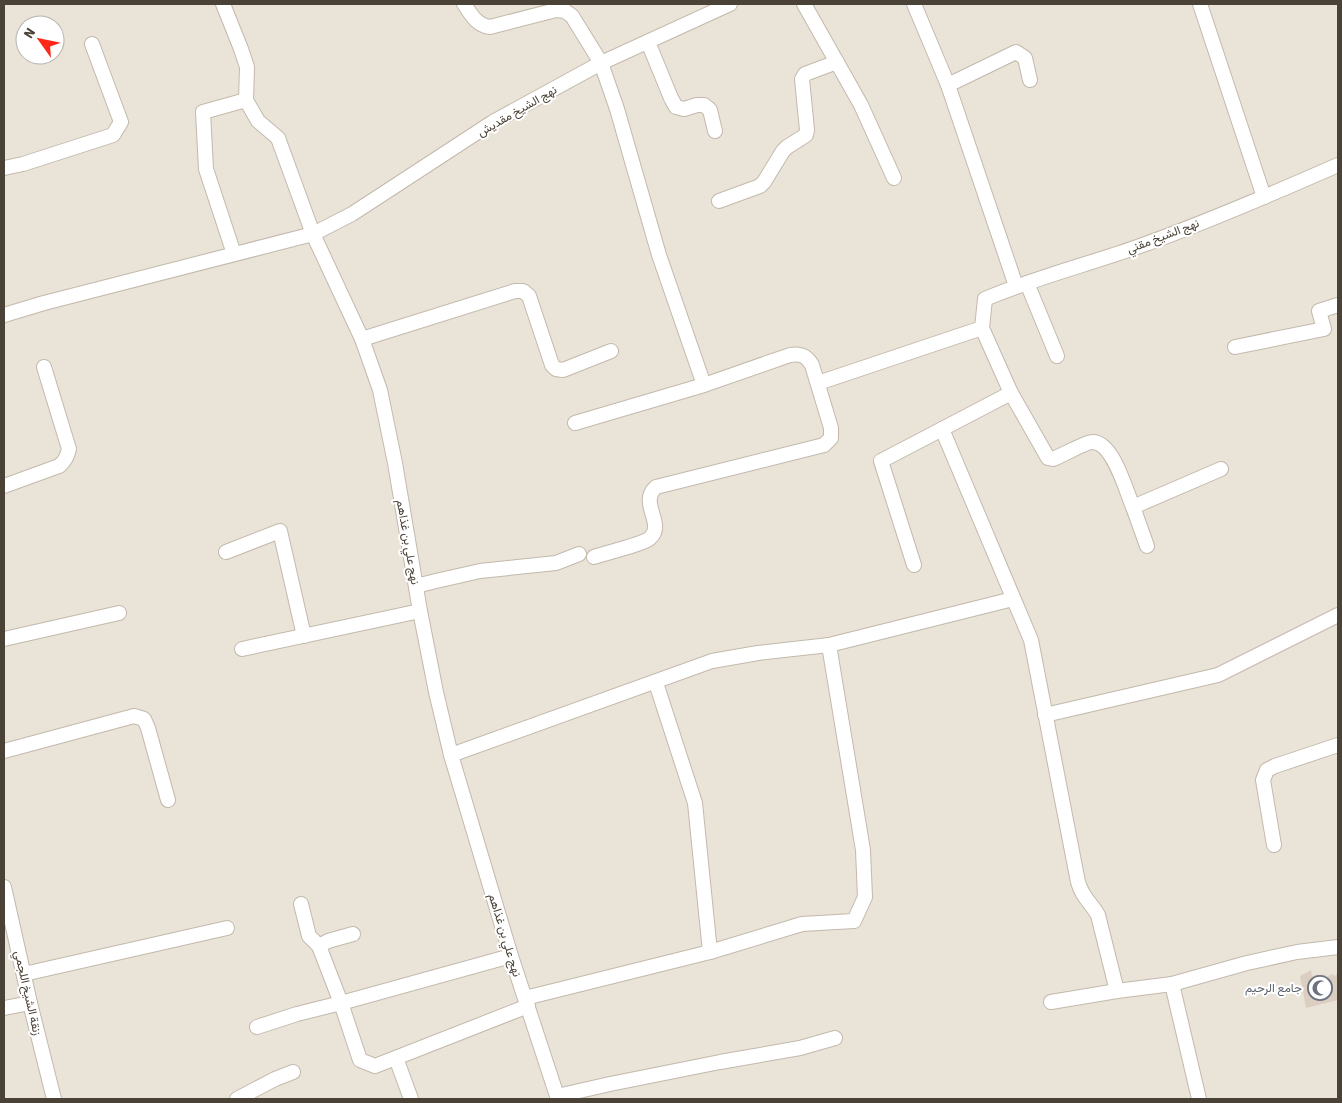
<svg xmlns="http://www.w3.org/2000/svg" width="1342" height="1103" viewBox="0 0 1342 1103" font-family="'Source Sans 3',Vazirmatn,sans-serif">
<rect width="100%" height="100%" fill="#f6f1ea"/>
<path fill="#eae3d8" fill-rule="evenodd" d="M 4,4 L 1338,4 L 1338,1099 L 4,1099 ZM 25,25 L 55,25 L 55,55 L 25,55 Z"/>
<polygon fill="#dccfc1" points="1311,970 1312,976 1318,974 1318,977 1325,974 1326,977 1333,974 1334,976 1338,974 1338,1000 1306,1008 1300,976"/>
<g fill="none" stroke-linecap="round" stroke-linejoin="round">
<defs>
<g id="minor">
<polyline points="223,4 241,49 247,67 246,100 258,121 278,138 313,234 362,339 380,390 395,463 420,611 436,692 451,755 511,956 558,1099"/>
<path d="M 464,4 C 471,14 476,25 490,27 L 556,10 L 565,11 L 572,16 L 601,63 L 617,109 L 659,255 L 704,385"/>
<polyline points="804,4 861,105 894,178"/>
<polyline points="914,4 948,85 1016,286"/>
<polyline points="1200,4 1264,197"/>
<polyline points="648,42 671,98 676,107 684,109 697,105 704,105 710,110 715,131"/>
<polyline points="948,85 1016,52 1025,58 1030,80"/>
<polyline points="4,168 23,164 113,135 121,122 92,44"/>
<polyline points="719,201 760,186 764,182 783,151 787,147 806,135 807,130 802,79 805,74 837,62"/>
<polyline points="234,254 206,169 203,112 246,100"/>
<polyline points="1027,283 1057,356"/>
<polyline points="4,315 44,303 313,234 352,214 493,122 601,63 730,4"/>
<polyline points="362,339 515,291 523,291 529,296 552,365 556,369 563,370 611,351"/>
<polyline points="1235,347 1324,329 1319,311 1338,305"/>
<polyline points="818,383 982,328"/>
<path d="M 575,423 L 704,385 L 790,355 C 801,353 807,356 812,365 L 831,428 L 831,438 L 824,445 L 656,487 C 638,503 666,524 650,538 C 644,544 605,553 594,557"/>
<path d="M 942,429 L 1031,640 L 1078,882 C 1083,899 1090,901 1098,915 L 1117,991"/>
<path d="M 1221,469 L 1133,507 C 1126,491 1113,441 1092,442 C 1086,442 1061,456 1053,459 L 1048,458 L 1011,393 L 982,328 L 985,299 C 1034,278 1086,265 1137,247 C 1205,223 1272,194 1338,165"/>
<path d="M 4,486 L 59,466 C 65,461 67,457 69,449 L 44,367"/>
<polyline points="1133,507 1147,546"/>
<polyline points="226,552 280,531 304,636"/>
<polyline points="914,565 881,461 1011,393"/>
<polyline points="416,586 436,581 480,571 556,563 579,554"/>
<polyline points="4,639 119,613"/>
<polyline points="242,649 420,611"/>
<polyline points="1045,715 1218,675 1338,615"/>
<polyline points="4,751 134,716 144,719 148,728 168,800"/>
<polyline points="451,755 712,661 758,653 829,645 1013,599"/>
<polyline points="1274,845 1263,780 1267,770 1275,766 1338,745"/>
<polyline points="4,887 30,1003 54,1099"/>
<polyline points="301,904 309,936 319,946 341,1003 511,956"/>
<polyline points="319,946 328,941 353,934"/>
<polyline points="710,952 802,924 854,921 865,897 863,850 829,645"/>
<polyline points="24,974 227,928"/>
<polyline points="1172,984 1199,1099"/>
<polyline points="525,998 710,952 695,803 656,683"/>
<polyline points="1051,1002 1117,991 1172,984 1247,963 1297,952 1338,947"/>
<polyline points="4,1008 30,1003"/>
<polyline points="257,1027 297,1014 341,1003 360,1060 375,1066 528,1006"/>
<polyline points="396,1058 411,1099"/>
<polyline points="557,1096 610,1084 720,1062 800,1048 835,1038"/>
<polyline points="237,1099 275,1079 293,1072"/>
</g>
</defs>
<use href="#minor" stroke="#c3b9ac" stroke-width="16"/>
<use href="#minor" stroke="#fff" stroke-width="14"/>
</g>
<defs>
<symbol id="mosque-ring" viewBox="-11 -11 22 22"><circle r="9.5" fill="#fff" stroke="#6b7280" stroke-width="1.5"/><path d="M3.5-4.9A6 6 0 1 0 3.5 4.9A5 5 0 1 1 3.5-4.9Z" fill="#6b7280"/></symbol>
</defs>
<g fill-rule="evenodd">
<use href="#mosque-ring" x="1306" y="974" width="28" height="28"/>
</g>
<g text-anchor="middle" stroke-width="4" stroke-linejoin="round" paint-order="stroke">
<g font-size="12" fill="#4b4237" stroke="#fff">
<text transform="translate(517 111) rotate(-30)" y="4">نهج الشيخ مقديش</text>
<text transform="translate(1163 236) rotate(-21)" y="4">نهج الشيخ مقني</text>
<text transform="translate(408 542) rotate(80)" y="4">نهج علي بن غذاهم</text>
<text transform="translate(505 935) rotate(73)" y="4">نهج علي بن غذاهم</text>
<text transform="translate(28 993) rotate(77)" y="4">زنقة الشيخ اللجمي</text>
</g>
<g font-size="12" fill="#5b616d" stroke="#fff" text-anchor="end">
<text x="1302" y="992">جامع الرحيم</text>
</g>
</g>
<rect width="1342" height="1103" fill="none" stroke="#4b4237" stroke-width="10"/>
<g transform="translate(40 40) rotate(303)"><circle r="24" fill="#ffffff" stroke="#b7b3af"/>
<path d="M0-4L9 19L0 12L-9 19Z" fill="#ff2818"/>
<text y="-8" font-size="14" font-weight="bold" text-anchor="middle" fill="#4b4237">N</text>
</g>
</svg>
